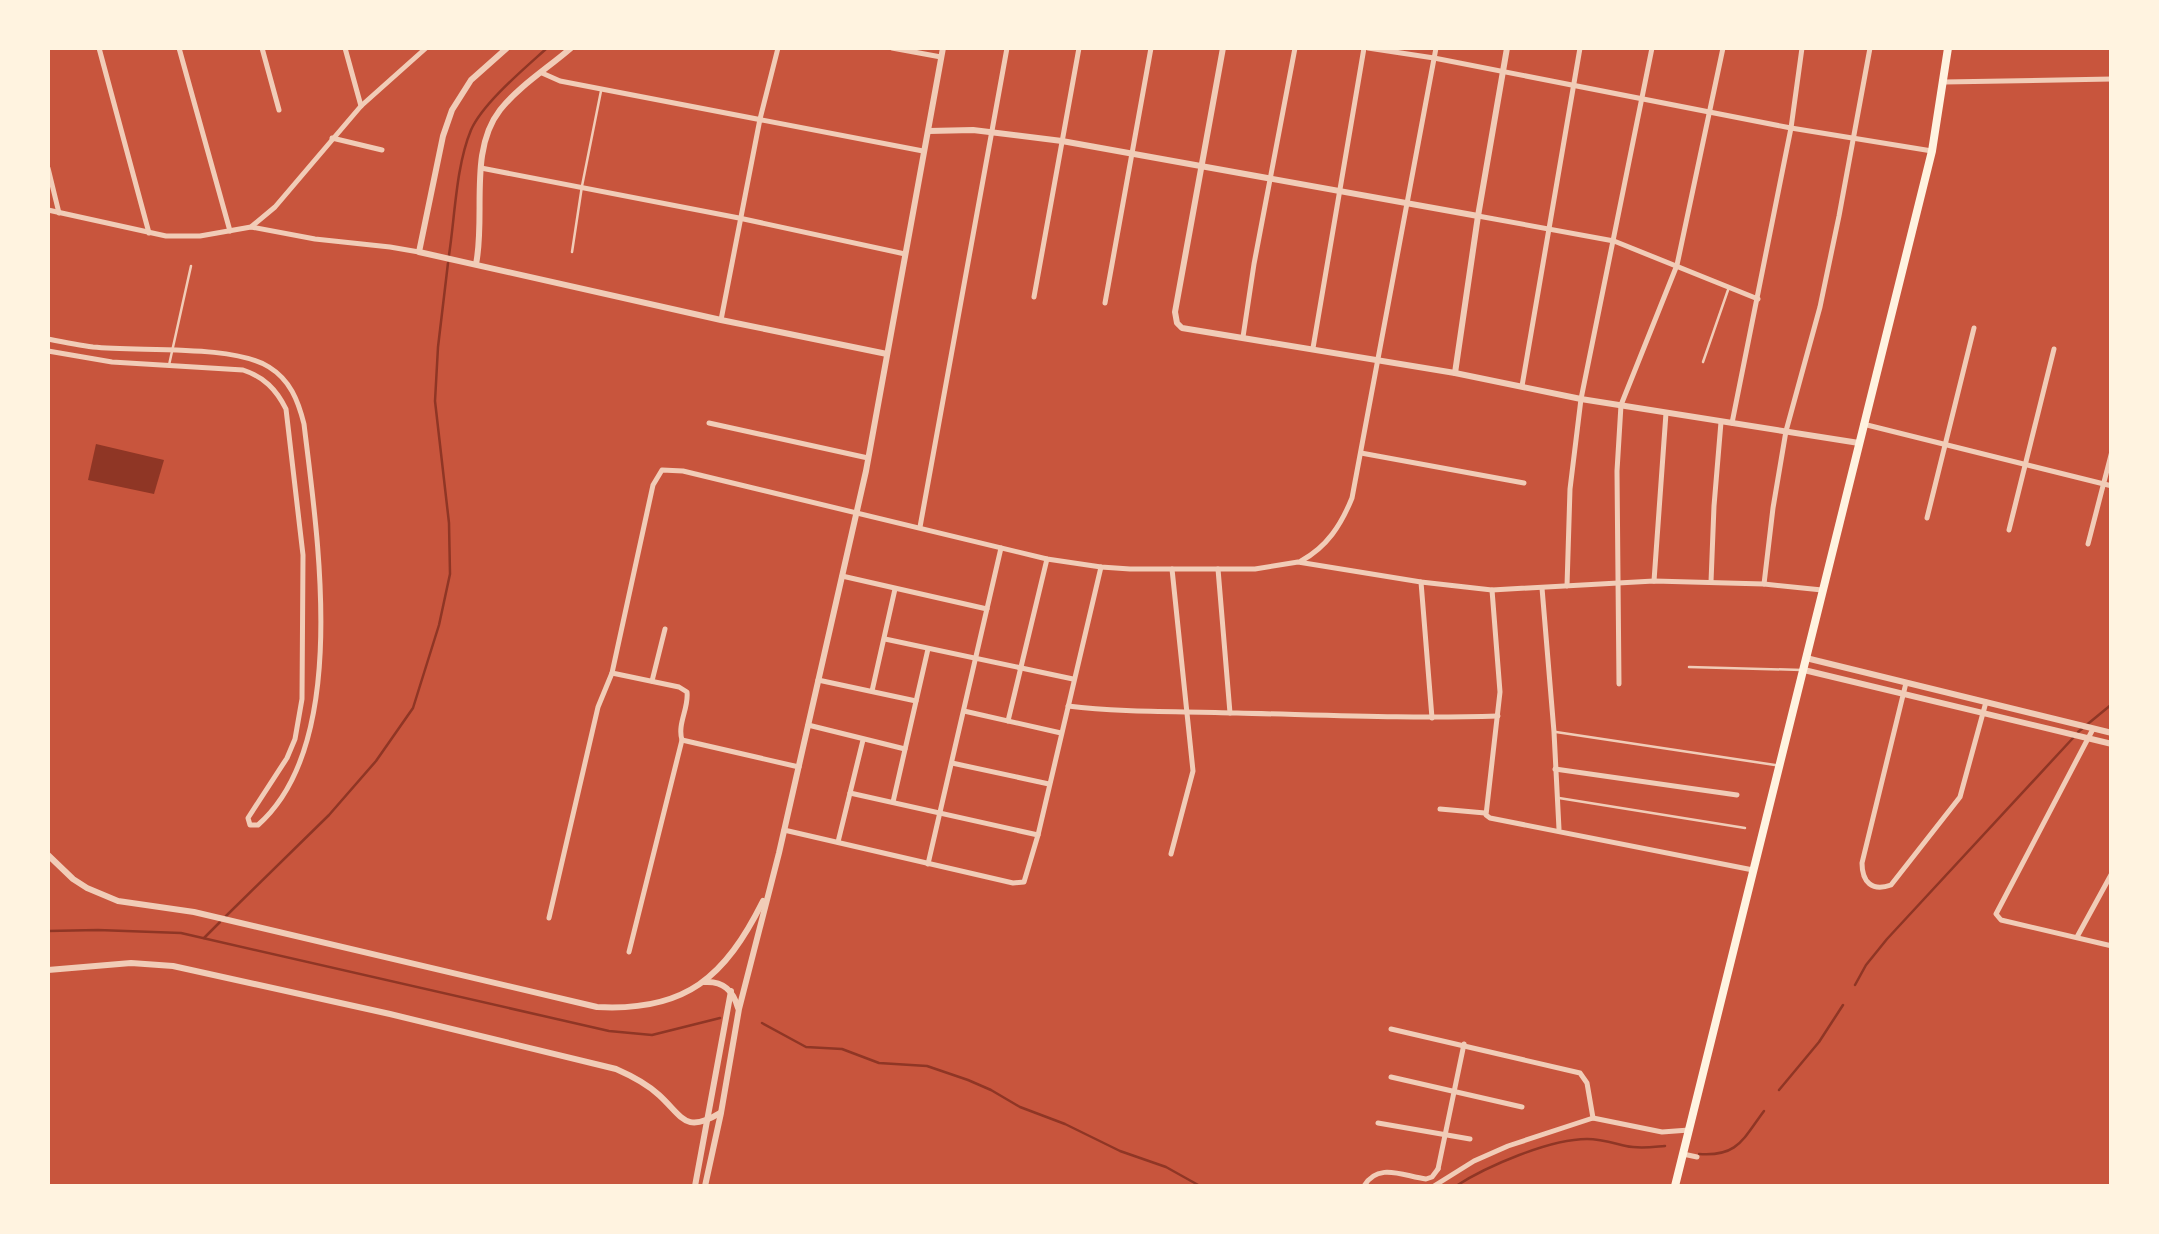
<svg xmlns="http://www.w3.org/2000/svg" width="2159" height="1234" viewBox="0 0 2159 1234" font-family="Raleway,sans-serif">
<rect width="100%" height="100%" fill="#c8553d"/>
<polygon fill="#8f3625" points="96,444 164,460 154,494 88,480"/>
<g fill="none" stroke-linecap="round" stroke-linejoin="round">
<g stroke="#8f3625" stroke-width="2.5">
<path d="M 449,255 C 455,216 456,166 471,130 C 483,103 525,68 547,48"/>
<polyline points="2078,732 2112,704"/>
<polyline points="226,916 329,815 376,761 413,708 439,625 450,574 449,523 435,401 438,347 448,263"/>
<polyline points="48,931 98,930 181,933 609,1031 652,1035 720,1018"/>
<polyline points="204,938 220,922"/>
<polyline points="1855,985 1866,965 1887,939 2073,738"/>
<polyline points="762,1023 806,1047 842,1049 879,1063 927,1066 968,1080 991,1090 1020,1107 1065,1124 1120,1151 1166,1167 1200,1186"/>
<polyline points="1779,1090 1819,1042 1843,1005"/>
<path d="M 1699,1154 C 1738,1157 1743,1139 1764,1111"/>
<path d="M 1456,1186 C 1487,1166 1550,1139 1587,1139 C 1601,1139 1613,1143 1626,1146 C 1639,1149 1652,1147 1665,1146"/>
</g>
<g stroke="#f1ccb7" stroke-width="2.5">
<polyline points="572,252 582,186 601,91"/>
<polyline points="1703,362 1728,290"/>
<polyline points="169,365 191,266"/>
<polyline points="1689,667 1802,670"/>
<polyline points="1556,732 1775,765"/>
<polyline points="1559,798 1745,828"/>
</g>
<g stroke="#f1ccb7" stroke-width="5">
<polyline points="99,48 149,233"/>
<polyline points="179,48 230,231"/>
<polyline points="262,48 279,110"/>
<polyline points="345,48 361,106"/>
<polyline points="892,48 941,57"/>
<polyline points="1368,48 1434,58 1791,128 1932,151"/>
<polyline points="542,73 560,81 923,151"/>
<polyline points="1944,82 2112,79"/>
<polyline points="332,138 382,150"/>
<polyline points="48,168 59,213"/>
<polyline points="481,168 739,218 905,254"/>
<polyline points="48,210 166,236 200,236 251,227 275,207 361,106 426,48"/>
<polyline points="1478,216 1614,241 1758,299"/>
<polyline points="251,227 315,239 390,247 419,252"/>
<polyline points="1034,297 1079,48"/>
<polyline points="1105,303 1151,48"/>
<polyline points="721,320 760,119 778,48"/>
<polyline points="1243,337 1254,264 1295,48"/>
<path d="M 48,339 C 63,342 78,345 93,347 C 139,352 232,344 269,367 C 290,380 298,400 304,424 C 317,534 351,743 258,825 L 250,825 L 248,818 L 287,758 L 295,739 L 302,699 L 303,555 L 286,409 C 276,389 264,377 243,370 L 112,362 L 48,351"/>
<polyline points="1313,348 1364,48"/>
<polyline points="1522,386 1580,48"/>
<polyline points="709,423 868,458"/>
<polyline points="1732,423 1791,128 1802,48"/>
<polyline points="1863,424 2112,486"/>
<polyline points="1361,453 1524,483"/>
<polyline points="1927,518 1974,328"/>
<polyline points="920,527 1007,48"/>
<polyline points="2009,530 2054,349"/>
<polyline points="2088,544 2112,451"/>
<path d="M 1301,561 C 1327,547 1341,525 1352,498 L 1436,48"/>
<polyline points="1218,569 1230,713"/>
<polyline points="842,576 987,609"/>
<polyline points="1654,581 1666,413"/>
<polyline points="1421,582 1432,718"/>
<polyline points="1711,582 1714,506 1721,422"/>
<polyline points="1764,584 1773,508 1786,431 1820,307 1839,216 1870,48"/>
<polyline points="1567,586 1570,489 1581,399 1652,48"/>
<polyline points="1542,588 1554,732 1559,829"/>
<polyline points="1492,590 1500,692 1486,815 1490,818 1753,870"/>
<polyline points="885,639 1073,679"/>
<path d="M 612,673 L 679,687 L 687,692 C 689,708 677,724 682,740 L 629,952"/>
<polyline points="818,680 916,701"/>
<polyline points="652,681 665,629"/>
<path d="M 1906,683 L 1862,863 C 1862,882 1872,892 1891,885 L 1960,797 L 1986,702"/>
<polyline points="1619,684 1617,471 1621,405 1677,265 1723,48"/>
<polyline points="872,691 895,589"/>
<path d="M 1068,706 C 1124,713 1180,711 1237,713 C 1324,715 1411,719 1498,716"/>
<polyline points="964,711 1061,733"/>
<polyline points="1008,721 1047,559"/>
<polyline points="808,725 905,749"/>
<polyline points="2093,729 1996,914 2001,920 2112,946"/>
<polyline points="682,740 799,767"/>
<polyline points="952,763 1049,784"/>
<polyline points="1555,769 1737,795"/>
<polyline points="850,793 1038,835"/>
<polyline points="893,802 928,649"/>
<polyline points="1440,809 1485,813"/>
<polyline points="784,830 1013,883 1024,882 1038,835 1101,567"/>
<polyline points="838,842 863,740"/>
<polyline points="1171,854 1193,771 1172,569"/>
<polyline points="928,864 1001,548"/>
<polyline points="549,918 598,707 612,673 653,485 662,470 683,471 1047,559 1101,567 1130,569 1255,569 1298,562 1421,582 1492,590 1654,581 1764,584 1822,590"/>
<polyline points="2077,937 2112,873"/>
<polyline points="1391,1029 1580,1073 1587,1083 1593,1118"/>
<polyline points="1391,1077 1522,1107"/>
<polyline points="1378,1123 1470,1139"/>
<polyline points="1683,1154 1697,1157"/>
<polyline points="1438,1169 1464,1044"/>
<path d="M 1364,1186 C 1378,1162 1403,1176 1426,1179 L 1432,1177 L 1438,1169"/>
<polyline points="1434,1186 1474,1161 1508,1146 1593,1118 1662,1132 1689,1130"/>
</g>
<g stroke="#f1ccb7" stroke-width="6">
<polyline points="507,48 471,80 452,110 443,136 419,252 721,320 887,354"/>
<polyline points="1223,48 1175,312 1177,323 1182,328 1455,373 1581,399 1859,443"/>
<polyline points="929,131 973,130 1062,141 1478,216"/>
<path d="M 476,264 C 486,216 468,151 500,110 C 519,86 548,68 571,48"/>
<polyline points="1455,373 1478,216 1507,48"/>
<polyline points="1806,658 2112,733"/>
<polyline points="1804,670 2112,744"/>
<path d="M 48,855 L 73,879 L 87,888 L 118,901 L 194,912 L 597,1007 C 686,1012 725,977 763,901"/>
<path d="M 48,970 L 131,963 L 173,966 L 390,1014 L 616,1069 C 632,1076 646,1083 659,1095 C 683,1117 685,1134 720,1113"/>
<path d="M 705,982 C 723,981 733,990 738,1008"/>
<polyline points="695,1186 731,991"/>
<polyline points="705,1186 721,1113 739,1009 779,853 866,471 943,48"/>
</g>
<polyline stroke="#fff3e0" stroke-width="8" points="1675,1186 1932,151 1948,48"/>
</g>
<rect width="2159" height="1234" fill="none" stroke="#fff3e0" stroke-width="100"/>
</svg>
